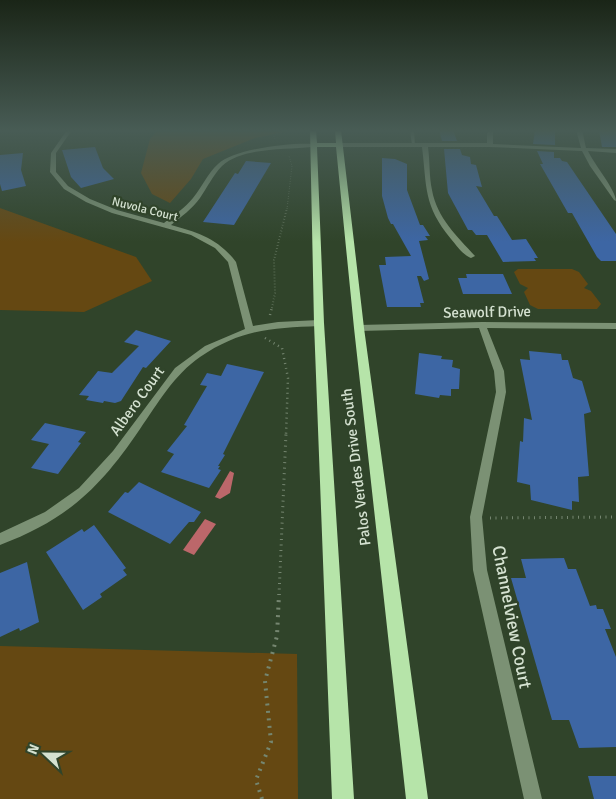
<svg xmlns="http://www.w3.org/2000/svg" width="616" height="799" viewBox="0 0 616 799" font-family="Signika,sans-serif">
<rect width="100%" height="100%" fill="#30442a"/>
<g fill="#654812">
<polygon points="158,130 294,130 255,138 203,159 191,179 170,203 152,194 141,173 150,139"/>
<polygon points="0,208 136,257 152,281 84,312 0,310"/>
<polygon points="518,269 572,269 579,272 588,284 584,288 591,291 601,304 597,309 538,309 530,305 524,292 528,288 520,284 514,272"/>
<polygon points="0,646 297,654 298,799 0,799"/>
</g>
<g fill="#bc676a">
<polygon points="230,471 234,473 230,493 220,499 215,497"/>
<polygon points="205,519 216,524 194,555 183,550"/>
</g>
<g fill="#3d66a4">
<polygon points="439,130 453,130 457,141 442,141"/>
<polygon points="535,130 555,130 555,145 533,144"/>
<polygon points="599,130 616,130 616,147 602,147"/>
<polygon points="95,147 103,168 114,179 81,188 71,177 62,150"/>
<polygon points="444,149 460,149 462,155 470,157 471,164 476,165 482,187 476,186 494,216 497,216 512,240 526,239 538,258 534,258 536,261 503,262 487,235 476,235 472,230 468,230 448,193"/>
<polygon points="537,151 554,152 554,158 560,158 562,161 567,162 616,234 616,261 601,261 597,257 572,213 568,213 540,164 543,164"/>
<polygon points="23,153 21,170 26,186 2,191 0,184 0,155"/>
<polygon points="382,158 395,159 407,164 407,190 420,225 423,225 430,236 425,236 428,240 419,241 429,279 424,281 421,276 417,276 424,303 420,303 421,307 387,307 379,265 386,265 385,257 411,256 393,224 391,224 388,218 382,196"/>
<polygon points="246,161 271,163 234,225 203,222 235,173 238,174"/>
<polygon points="466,274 503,274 512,294 463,294 458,278 467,278"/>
<polygon points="136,330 171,341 146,368 143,367 121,401 115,403 104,401 103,403 86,400 89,396 79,395 98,371 112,373 139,346 124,342"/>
<polygon points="529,351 561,354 562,360 568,360 573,378 582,381 591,412 584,414 589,476 578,477 579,502 572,501 572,510 531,500 530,485 517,482 520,441 523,442 524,418 532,420 520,359 530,360"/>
<polygon points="419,353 442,356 441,359 453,360 452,367 460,369 459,389 451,389 451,396 440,395 439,398 415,394"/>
<polygon points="227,364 264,372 223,454 225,455 218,466 220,466 218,469 221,470 209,488 161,472 174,454 167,451 187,426 184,425 207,386 200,385 207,373 221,376"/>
<polygon points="45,423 86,432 78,442 81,443 58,474 31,468 49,444 31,440"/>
<polygon points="139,482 201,512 194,522 189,522 170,544 108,512 125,492 128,493"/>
<polygon points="94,525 126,568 123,570 127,575 100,594 102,597 83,610 46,552 82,529 84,532"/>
<polygon points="564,558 568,569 576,569 590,606 596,605 597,609 603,609 611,629 605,629 616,657 616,747 579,748 569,720 552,720 511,578 526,578 521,559"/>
<polygon points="27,562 39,622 20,631 19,628 0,637 0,573"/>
<polygon points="588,776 616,776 616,799 594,799"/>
</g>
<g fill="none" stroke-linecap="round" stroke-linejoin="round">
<g stroke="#758670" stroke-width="1" stroke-dasharray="0.5 2" stroke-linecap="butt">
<polyline points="275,139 274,136 282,130"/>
<polyline points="287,209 292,166 289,156"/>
</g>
<polyline stroke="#758670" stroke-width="2" stroke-dasharray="0.5 2.5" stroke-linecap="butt" points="272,308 275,293 274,260 287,208"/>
<g stroke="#758670" stroke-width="2.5" stroke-dasharray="1 4" stroke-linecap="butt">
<polyline points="270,315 272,307"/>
<polyline points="265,338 282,348 288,378 286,435"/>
</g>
<g stroke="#758670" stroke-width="3" stroke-dasharray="1 4.5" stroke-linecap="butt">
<polyline points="490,518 616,517"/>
<polyline points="279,595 286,433"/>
</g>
<polyline stroke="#758670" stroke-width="4" stroke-dasharray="2 5.5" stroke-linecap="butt" points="262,799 256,780 271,742 265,681 277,636 279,594"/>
<polygon fill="#7b9174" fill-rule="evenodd" points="410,130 414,130 415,146 412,145"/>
<g fill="#7b9174" fill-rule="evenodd">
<path d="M 67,130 L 72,130 L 56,153 L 56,172 L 68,186 L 90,199 L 117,210 L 164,223 C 174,215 185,208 193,198 C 202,187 208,173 218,164 C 234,149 292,142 314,144 L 314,146 L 312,147 C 285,150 242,147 222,166 C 213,175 207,188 200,198 C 192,209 181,217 171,225 C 197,232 219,239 236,262 L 253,326 L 278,322 L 319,320 L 323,323 L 319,326 C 272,328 241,329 200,357 C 174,375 158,403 140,429 C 100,488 68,519 0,545 L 0,533 L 45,512 L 79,488 L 113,451 L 175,368 L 205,346 L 245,329 L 228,262 L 215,248 L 191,235 L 112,213 L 86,202 L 64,189 L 50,172 L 51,153 Z"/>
<path d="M 490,130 L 495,130 L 493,133 L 493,144 L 581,148 L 576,130 L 582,130 L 586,148 L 616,149 L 616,153 L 588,151 C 594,164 616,190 616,201 L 614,200 L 590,166 L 582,151 L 490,147 L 428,147 C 430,161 429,176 432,190 C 437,218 457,236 475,256 L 471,258 C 463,255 457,246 451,239 C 423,205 427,187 422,147 L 339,147 L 336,145 L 339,143 L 487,143 L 487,133 Z"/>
<polygon points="482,322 616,323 616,329 487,328 504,371 506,392 482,517 487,570 542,799 524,799 473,570 470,517 496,392 494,371 479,328 359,331 355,328 359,325"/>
</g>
<polygon fill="#b6e4a9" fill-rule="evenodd" points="310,130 316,130 317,143 336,143 335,130 341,130 364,328 428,799 406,799 354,328 336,147 317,147 324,323 354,799 332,799 314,323"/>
</g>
<linearGradient id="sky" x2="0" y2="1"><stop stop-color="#1a2517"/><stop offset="0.54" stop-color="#485c55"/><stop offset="1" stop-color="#485c55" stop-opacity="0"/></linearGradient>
<rect width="616" height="242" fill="url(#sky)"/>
<g text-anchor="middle" stroke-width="4.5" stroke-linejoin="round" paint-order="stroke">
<g font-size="12" fill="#d5e2d1" stroke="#30442a">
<text transform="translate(145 209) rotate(14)" y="4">Nuvola Court</text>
</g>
<g font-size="15" fill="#d5e2d1" stroke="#30442a">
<text transform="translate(487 312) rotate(-1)" y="5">Seawolf Drive</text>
<text transform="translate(137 401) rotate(-54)" y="5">Albero Court</text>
<text transform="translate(356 467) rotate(-97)" y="5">Palos Verdes Drive South</text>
</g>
<g font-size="18" fill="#d5e2d1" stroke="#30442a">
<text transform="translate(512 617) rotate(79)" y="6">Channelview Court</text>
</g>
</g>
<g transform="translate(45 754) rotate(292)" stroke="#30442a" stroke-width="4" paint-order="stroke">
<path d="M0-4L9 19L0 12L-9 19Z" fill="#d5e2d1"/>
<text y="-8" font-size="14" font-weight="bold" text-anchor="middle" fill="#d5e2d1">N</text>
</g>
</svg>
